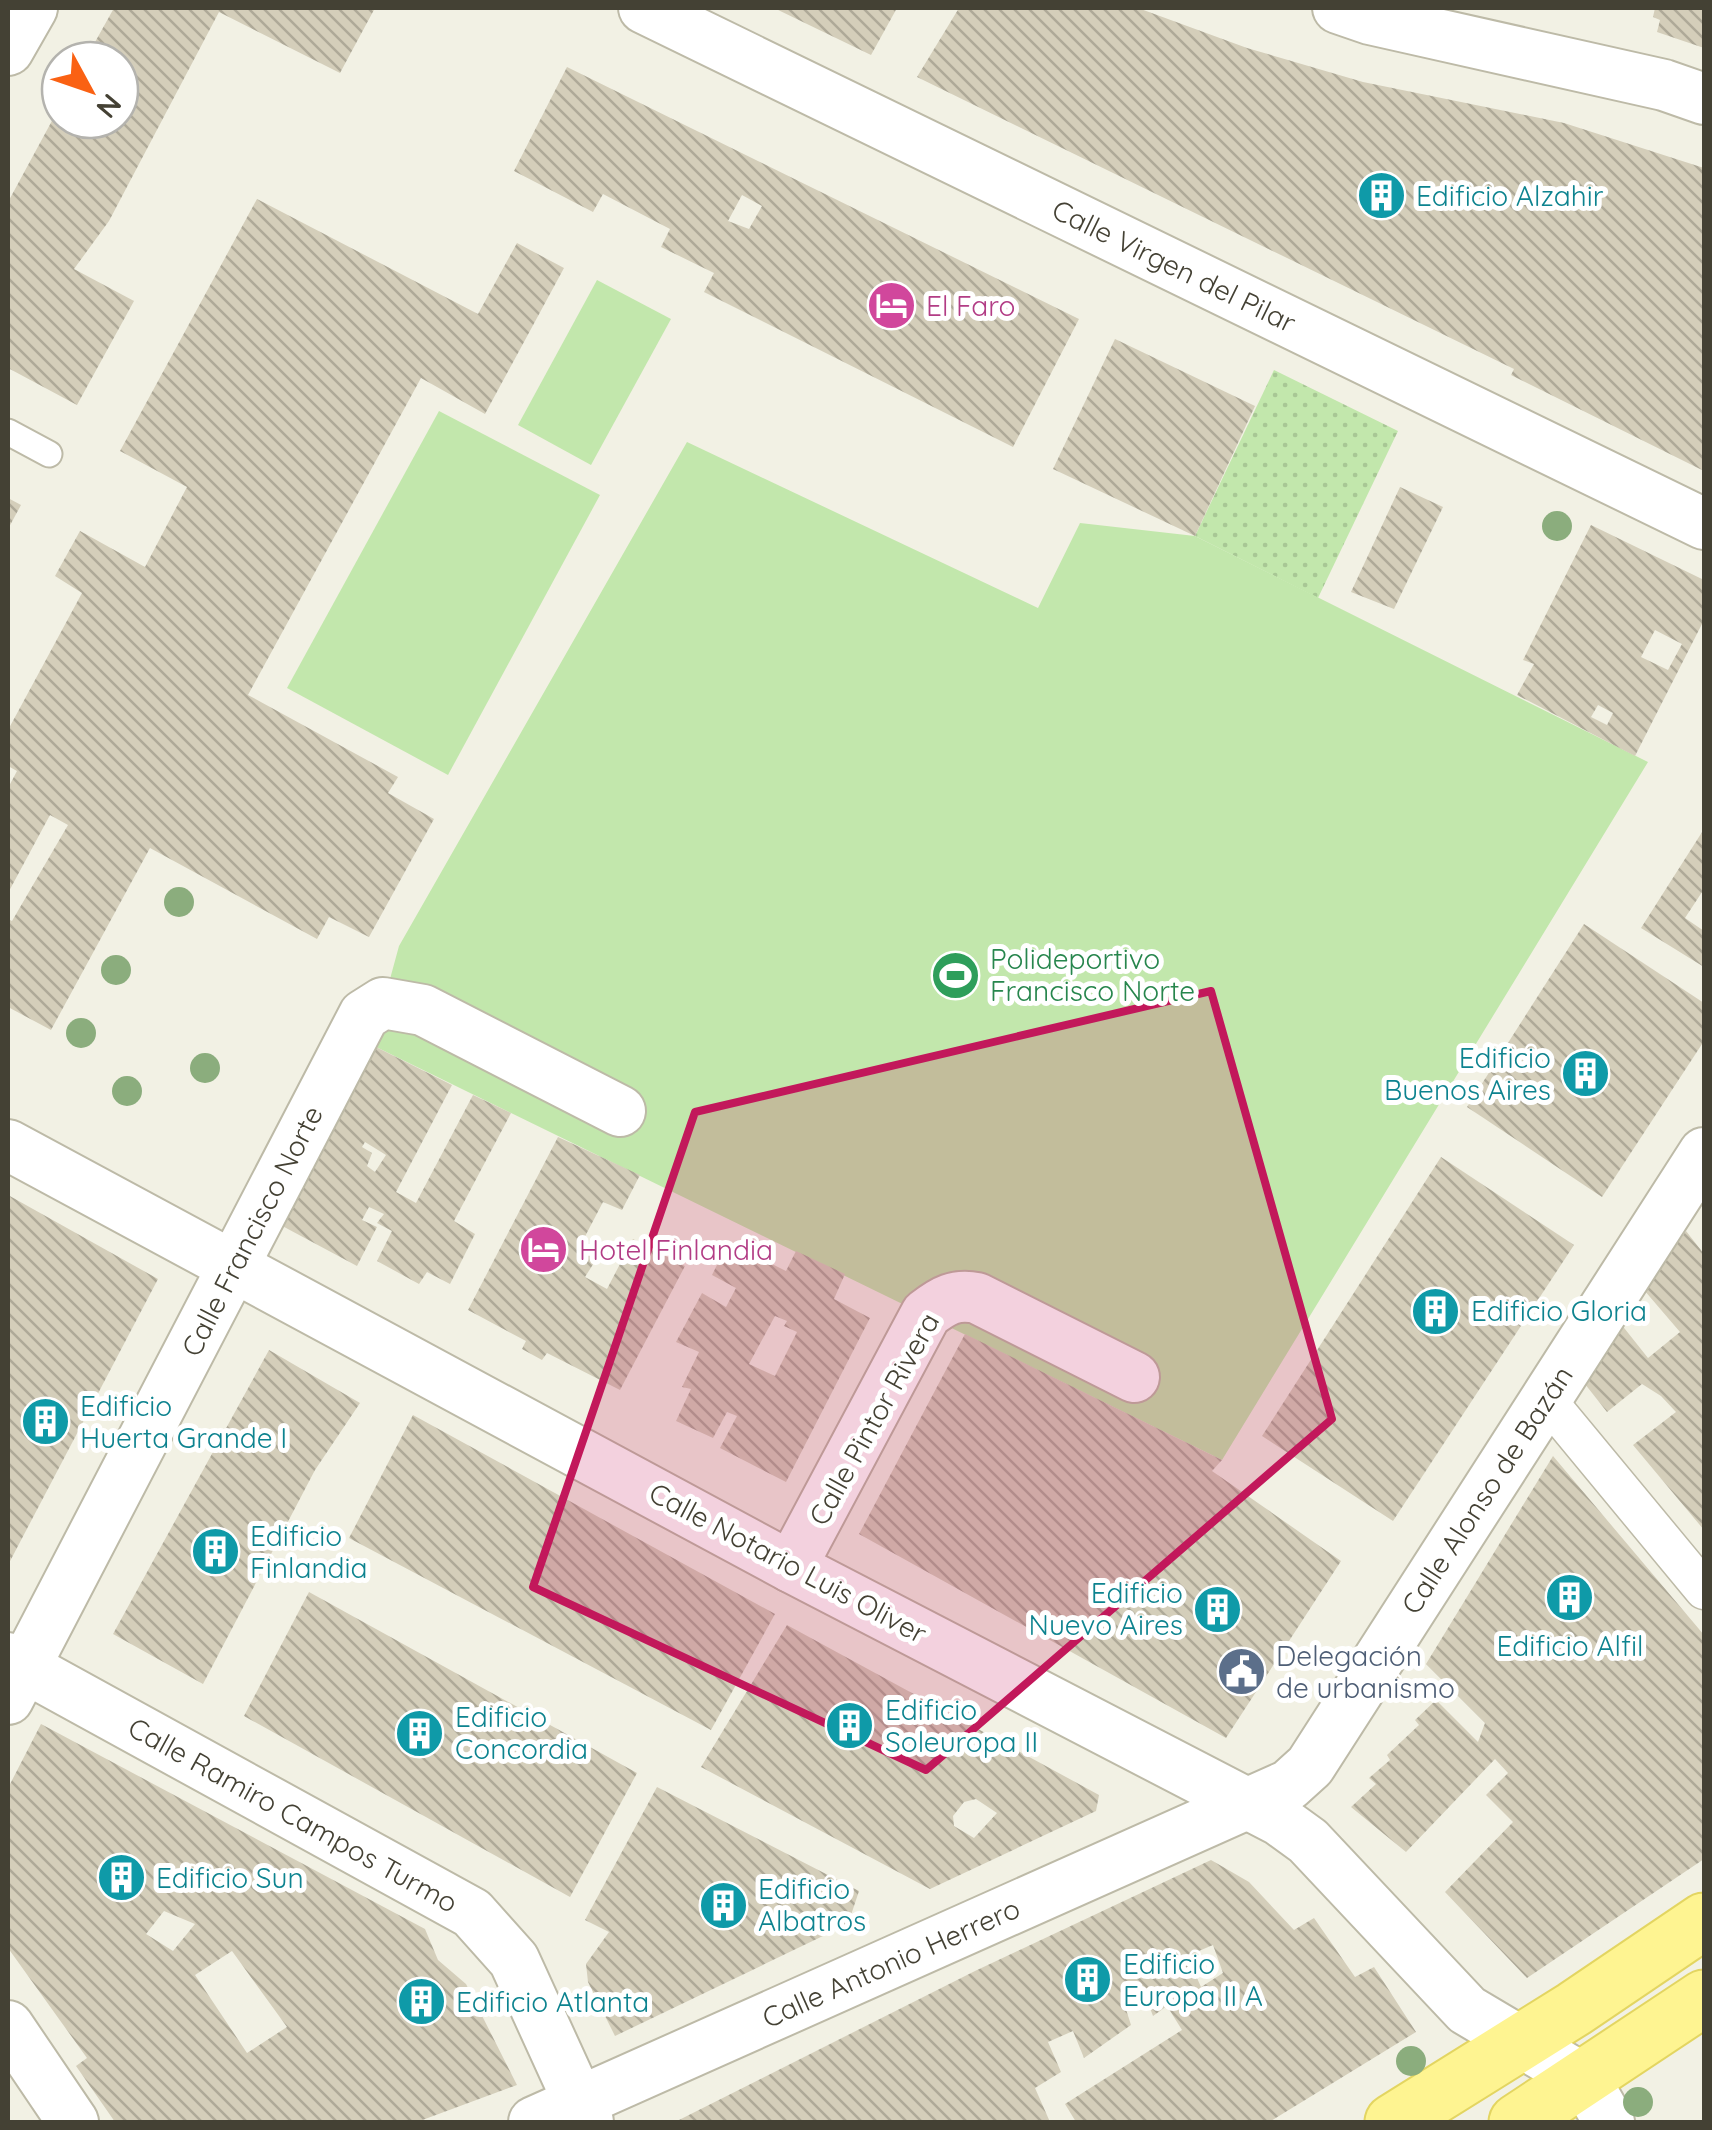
<svg xmlns="http://www.w3.org/2000/svg" width="1712" height="2130" viewBox="0 0 1712 2130" font-family="Quicksand,sans-serif">
<defs>
<pattern id="grass-dots" width="8" height="8" patternUnits="userSpaceOnUse" patternTransform="scale(2.5)"><rect width="8" height="8" fill="#c2e7ac"/><path d="M2 2h.1M6 6h.1" fill="none" stroke="#a8c795" stroke-width="1.8" stroke-linecap="round"/></pattern>
<pattern id="building-back-hatch" width="6" height="6" patternUnits="userSpaceOnUse" patternTransform="scale(2.5)"><rect width="6" height="6" fill="#d4ceba"/><path d="M-1 5l2 2M0 0l6 6M5-1l2 2" fill="none" stroke="#aea998"/></pattern>
</defs>
<rect width="100%" height="100%" fill="#f2f1e4"/>
<polygon fill="url(#grass-dots)" points="1274,370 1398,431 1318,598 1195,536"/>
<g fill="#c2e7ac">
<polygon points="597,280 671,319 591,465 518,425"/>
<polygon points="439,411 600,495 448,775 287,688"/>
<polygon points="687,442 1038,608 1080,523 1195,536 1648,762 1222,1460 372,1045 399,946"/>
</g>
<g fill="url(#building-back-hatch)" fill-rule="evenodd">
<polygon points="114,8 375,8 340,73 219,12 109,221 74,269 134,301 77,405 8,368 8,202 60,106 60,120 120,120 120,60 85,60"/>
<polygon points="774,8 897,8 871,55"/>
<polygon points="959,8 1138,8 1247,48 1363,82 1564,123 1704,168 1704,471 1511,375 1514,369 917,77"/>
<polygon points="1655,8 1704,8 1704,48 1657,32 1660,20 1653,17"/>
<path d="M 567,67 L 1079,319 L 1013,447 L 704,292 L 714,273 L 661,247 L 670,229 L 603,194 L 593,212 L 514,171 ZM 742,195 L 762,206 L 749,229 L 728,221 Z"/>
<polygon points="257,199 478,314 517,243 564,268 485,414 421,378 248,695 398,777 388,793 434,819 369,937 329,917 317,939 150,848 51,1030 8,1007 8,919 12,921 68,825 50,815 8,893 8,788 17,771 8,766 8,730 82,593 55,576 80,531 145,567 187,487 120,451"/>
<polygon points="1115,339 1255,406 1195,536 1053,469"/>
<polygon points="1400,487 1443,507 1394,609 1351,592"/>
<polygon points="8,498 21,505 8,529"/>
<path d="M 1591,525 L 1704,580 L 1704,620 L 1635,756 L 1517,695 L 1534,664 L 1523,660 ZM 1655,630 L 1682,644 L 1668,670 L 1641,657 ZM 1598,705 L 1613,713 L 1607,725 L 1591,717 Z"/>
<polygon points="1704,829 1704,889 1685,918 1704,931 1704,967 1641,928"/>
<polygon points="1584,924 1704,1003 1704,1041 1602,1197 1467,1107"/>
<path d="M 372,1045 L 452,1085 L 396,1192 L 416,1203 L 473,1095 L 511,1113 L 454,1221 L 475,1234 L 450,1284 L 427,1272 L 419,1284 L 377,1261 L 392,1231 L 377,1223 L 384,1214 L 369,1207 L 362,1220 L 377,1227 L 357,1266 L 273,1221 ZM 365,1142 L 386,1155 L 375,1172 L 367,1166 L 372,1153 L 362,1147 Z"/>
<polygon points="558,1137 640,1175 622,1210 603,1202 580,1246 599,1255 585,1277 607,1289 633,1239 685,1266 620,1390 547,1353 542,1360 522,1349 526,1341 468,1310"/>
<polygon points="1441,1157 1574,1245 1393,1521 1262,1436"/>
<polygon points="8,1195 158,1279 8,1565"/>
<polygon points="1686,1231 1704,1254 1704,1530 1633,1445 1676,1412 1661,1396 1642,1384 1607,1412 1581,1379 1621,1324 1648,1358 1680,1332 1644,1290"/>
<path d="M 725,1249 L 749,1261 L 752,1254 L 786,1271 L 796,1251 L 845,1274 L 834,1299 L 870,1318 L 786,1482 L 720,1448 L 737,1416 L 727,1412 L 713,1438 L 676,1421 L 691,1389 L 682,1387 L 699,1352 L 676,1342 L 702,1293 L 726,1307 L 736,1288 L 712,1275 ZM 775,1316 L 787,1321 L 784,1326 L 797,1332 L 775,1376 L 749,1364 Z"/>
<polygon points="965,1334 1222,1460 1212,1471 1341,1561 1226,1738 859,1534"/>
<polygon points="269,1350 360,1403 315,1470 203,1684 113,1634"/>
<polygon points="413,1415 775,1614 711,1730 349,1538"/>
<polygon points="1553,1456 1704,1635 1704,1859 1527,1978 1445,1892 1513,1822 1486,1795 1508,1773 1495,1759 1406,1852 1351,1807 1376,1784 1369,1778 1390,1760 1387,1755 1419,1725 1415,1720 1436,1700 1478,1742 1485,1723 1426,1664"/>
<polygon points="309,1592 637,1773 570,1897 244,1716"/>
<path d="M 787,1625 L 1099,1795 L 1096,1811 L 930,1889 L 701,1767 ZM 976,1799 L 997,1813 L 974,1838 L 954,1826 L 953,1816 L 964,1802 Z"/>
<path d="M 41,1724 L 425,1929 L 438,1960 L 466,1984 L 517,2085 L 417,2122 L 115,2122 L 76,2066 L 87,2058 L 8,1948 L 8,1788 ZM 164,1911 L 195,1924 L 173,1951 L 146,1934 ZM 232,1951 L 287,2027 L 247,2053 L 195,1975 Z"/>
<polygon points="657,1787 859,1891 848,1924 615,2036 588,1982 586,1964 609,1932 585,1920"/>
<path d="M 1211,1860 L 1249,1882 L 1294,1930 L 1314,1918 L 1355,1977 L 1374,1967 L 1416,2032 L 1269,2122 L 1076,2122 L 1065,2104 L 1182,2030 L 1167,2006 L 1153,2016 L 1142,1987 L 1122,1997 L 1131,2025 L 1084,2058 L 1073,2031 L 1048,2042 L 1061,2072 L 1035,2088 L 1050,2122 L 675,2122 L 975,1971 ZM 1213,1945 L 1223,1973 L 1201,1987 L 1187,1956 Z"/>
</g>
<g fill="none" stroke-linecap="round" stroke-linejoin="round">
<defs>
<polyline id="service" points="8,432 49,454"/>
<polyline id="pedestrian" points="1546,1399 1704,1590"/>
<g id="minor">
<polyline points="644,8 1704,524"/>
<polyline points="1338,8 1370,19 1664,85 1704,99"/>
<polyline points="8,50 32,8"/>
<polyline points="8,1145 791,1567 1279,1820 1308,1841 1467,2010 1585,2080 1609,2122"/>
<path d="M 791,1567 L 926,1314 C 944,1300 955,1294 977,1298 L 1134,1377"/>
<polyline points="8,1658 472,1913 514,1960 588,2122"/>
<polyline points="8,1699 364,1015 383,1003 423,1010 620,1111"/>
<polyline points="8,2026 73,2122"/>
<polyline points="534,2122 1289,1785 1310,1766 1704,1153"/>
</g>
<g id="primary">
<polyline points="1393,2122 1574,2009 1704,1921"/>
<polyline points="1517,2122 1704,1998"/>
</g>
</defs>
<use href="#service" stroke="#bdbaa7" stroke-width="29"/>
<use href="#pedestrian" stroke="#bdbaa7" stroke-width="41"/>
<use href="#minor" stroke="#bdbaa7" stroke-width="54"/>
<use href="#primary" stroke="#e3d561" stroke-width="59"/>
<use href="#service" stroke="#fff" stroke-width="25"/>
<use href="#pedestrian" stroke="#fff" stroke-width="38"/>
<use href="#minor" stroke="#fff" stroke-width="50"/>
<use href="#primary" stroke="#fef491" stroke-width="55"/>
</g>
<g fill="#8bad7d">
<circle cx="1557" cy="526" r="15"/>
<circle cx="179" cy="902" r="15"/>
<circle cx="116" cy="970" r="15"/>
<circle cx="81" cy="1033" r="15"/>
<circle cx="205" cy="1068" r="15"/>
<circle cx="127" cy="1091" r="15"/>
<circle cx="1411" cy="2061" r="15"/>
<circle cx="1638" cy="2102" r="15"/>
</g>
<path fill="#c2185b" fill-opacity="0.2" stroke="#c2185b" stroke-width="8" stroke-linejoin="round" d="M 1211,991 L 1332,1419 L 926,1770 L 533,1587 L 695,1112 Z"/>
<defs>
<symbol id="building-disc" viewBox="-11 -11 22 22"><circle r="9.5" fill="#0f9aa8" stroke="#fff"/><path d="M-4-6H4V6H1V3H-1V6H-4ZM-2.5-4.3h1.7v1.8h-1.7ZM.8-4.3h1.7v1.8H.8ZM-2.5-1h1.7V.8h-1.7ZM.8-1h1.7V.8H.8Z" fill="#fff"/></symbol>
<symbol id="hotel-disc" viewBox="-11 -11 22 22"><circle r="9.5" fill="#d1479c" stroke="#fff"/><path d="M-6-4.5h1.5V1H6V5H4.5V3h-9V5H-6ZM-4 0a1.8 1.8 0 1 1 3.6 0ZM.5 0V-2.5h3Q6-2.5 6 0Z" fill="#fff"/></symbol>
<symbol id="stadium-disc" viewBox="-11 -11 22 22"><circle r="9.5" fill="#2e9e5b" stroke="#fff"/><path d="M0-5a6.5 5 0 1 0 0 10a6.5 5 0 1 0 0-10ZM-3.5-1.8h7v3.6h-7Z" fill="#fff"/></symbol>
<symbol id="civic-disc" viewBox="-11 -11 22 22"><circle r="9.5" fill="#5c6f8a" stroke="#fff"/><path d="M-.6-6.5H3V-4.5H.6V-3L4-1V1h2V6H-6V1h2V-1L-.6-3ZM-1.2 2.5V6h2.4V2.5Z" fill="#fff"/></symbol>
</defs>
<g fill-rule="evenodd">
<use href="#building-disc" x="1354" y="168" width="55" height="55"/>
<use href="#hotel-disc" x="864" y="278" width="55" height="55"/>
<use href="#stadium-disc" x="928" y="948" width="55" height="55"/>
<use href="#building-disc" x="1558" y="1046" width="55" height="55"/>
<use href="#hotel-disc" x="516" y="1222" width="55" height="55"/>
<use href="#building-disc" x="1408" y="1284" width="55" height="55"/>
<use href="#building-disc" x="18" y="1394" width="55" height="55"/>
<use href="#building-disc" x="188" y="1524" width="55" height="55"/>
<use href="#building-disc" x="1542" y="1570" width="55" height="55"/>
<use href="#building-disc" x="1190" y="1582" width="55" height="55"/>
<use href="#civic-disc" x="1214" y="1644" width="55" height="55"/>
<use href="#building-disc" x="822" y="1698" width="55" height="55"/>
<use href="#building-disc" x="392" y="1706" width="55" height="55"/>
<use href="#building-disc" x="94" y="1850" width="55" height="55"/>
<use href="#building-disc" x="696" y="1878" width="55" height="55"/>
<use href="#building-disc" x="1060" y="1952" width="55" height="55"/>
<use href="#building-disc" x="394" y="1974" width="55" height="55"/>
</g>
<g text-anchor="middle" stroke-width="10" stroke-linejoin="round" paint-order="stroke">
<g font-size="28" fill="#0d838f" stroke="#fff" text-anchor="start">
<text x="1416" y="206">Edificio Alzahir</text>
<text x="1551" y="1068" text-anchor="end">Edificio<tspan x="1551" dy="32">Buenos Aires</tspan></text>
<text x="1471" y="1321">Edificio Gloria</text>
<text x="80" y="1416">Edificio<tspan x="80" dy="32">Huerta Grande I</tspan></text>
<text x="250" y="1546">Edificio<tspan x="250" dy="32">Finlandia</tspan></text>
<text x="1183" y="1603" text-anchor="end">Edificio<tspan x="1183" dy="32">Nuevo Aires</tspan></text>
<text x="1570" y="1656" text-anchor="middle">Edificio Alfil</text>
<text x="885" y="1720">Edificio<tspan x="885" dy="32">Soleuropa II</tspan></text>
<text x="455" y="1727">Edificio<tspan x="455" dy="32">Concordia</tspan></text>
<text x="156" y="1888">Edificio Sun</text>
<text x="758" y="1899">Edificio<tspan x="758" dy="32">Albatros</tspan></text>
<text x="1123" y="1974">Edificio<tspan x="1123" dy="32">Europa II A</tspan></text>
<text x="456" y="2012">Edificio Atlanta</text>
</g>
<g font-size="28" fill="#444134" stroke="#fff">
<text transform="translate(1174 266) rotate(26)" y="10">Calle Virgen del Pilar</text>
<text transform="translate(252 1231) rotate(-63)" y="10">Calle Francisco Norte</text>
<text transform="translate(874 1419) rotate(-61)" y="10">Calle Pintor Rivera</text>
<text transform="translate(1487 1490) rotate(-57)" y="10">Calle Alonso de Bazán</text>
<text transform="translate(788 1563) rotate(28)" y="10">Calle Notario Luis Oliver</text>
<text transform="translate(293 1815) rotate(29)" y="10">Calle Ramiro Campos Turmo</text>
<text transform="translate(891 1963) rotate(-24)" y="10">Calle Antonio Herrero</text>
</g>
<g font-size="28" fill="#b23c85" stroke="#fff" text-anchor="start">
<text x="926" y="316">El Faro</text>
<text x="579" y="1260">Hotel Finlandia</text>
</g>
<g font-size="28" fill="#27864d" stroke="#fff" text-anchor="start">
<text x="990" y="969">Polideportivo<tspan x="990" dy="32">Francisco Norte</tspan></text>
</g>
<g font-size="28" fill="#4e5e75" stroke="#fff" text-anchor="start">
<text x="1276" y="1666">Delegación<tspan x="1276" dy="32">de urbanismo</tspan></text>
</g>
</g>
<rect width="1712" height="2130" fill="none" stroke="#444134" stroke-width="20"/>
<g transform="translate(90 90) rotate(130)"><circle r="48" fill="#ffffff" stroke="#b4b3ae" stroke-width="2.5"/>
<path d="M0-8L18 38L0 25L-18 38Z" fill="#fa6113"/>
<text y="-15" font-size="28" font-weight="bold" text-anchor="middle" fill="#444134">N</text>
</g>
</svg>
